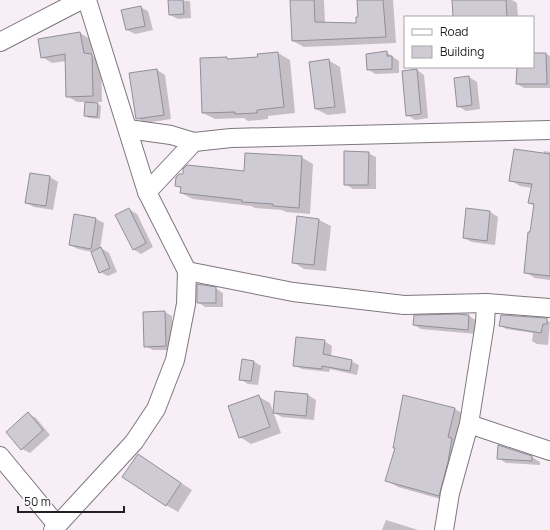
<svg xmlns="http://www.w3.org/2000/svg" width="550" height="530" viewBox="0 0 550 530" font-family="Manrope,sans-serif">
<rect width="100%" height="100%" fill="#f7eef6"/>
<g fill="#0003">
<polygon points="169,0 190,1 191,18 178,19 170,15"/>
<polygon points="291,0 324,0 325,23 358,24 360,18 358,0 393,0 396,43 304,47 293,41"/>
<polygon points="453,0 512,0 517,3 518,17 454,17"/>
<polygon points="140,7 148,11 153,30 135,34 127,30"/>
<polygon points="80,33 90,39 93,56 101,61 102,102 95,102 101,106 100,119 89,118 85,116 86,102 77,102 67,96 66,61 52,63 42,57"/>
<polygon points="386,52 399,61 399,73 375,74 368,69"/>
<polygon points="278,53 290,60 295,113 268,116 268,119 248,121 244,118 215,119 203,113 227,58 230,60 259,58 259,55"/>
<polygon points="533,54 546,54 550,56 550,88 524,88 517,84 527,67 533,67"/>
<polygon points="328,60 340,67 346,113 328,115 316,109"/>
<polygon points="157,70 165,75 171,119 145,123 137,118"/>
<polygon points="417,70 424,75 428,118 415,120 407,115"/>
<polygon points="469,77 477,82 480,109 466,111 458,106 456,79"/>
<polygon points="544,151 550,152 550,280 535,278 525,272 535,206 529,203 532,188 520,186 510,180 543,154"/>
<polygon points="368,153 376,157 376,189 353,189 345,184"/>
<polygon points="301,157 313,164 310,214 286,212 282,210 255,208 251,206 193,199 181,193 182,189 176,185 245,172"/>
<polygon points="31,174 50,177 58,182 53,210 34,207 26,203"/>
<polygon points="129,209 137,214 153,247 141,254 133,249"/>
<polygon points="467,210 490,212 498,217 495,245 472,242 464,238"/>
<polygon points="298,217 319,220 331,226 326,271 304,269 293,262"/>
<polygon points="96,219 104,223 100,249 101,248 109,253 117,272 108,276 100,272 92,252 78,249 70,245"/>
<polygon points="215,288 223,293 223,307 205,307 198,302"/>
<polygon points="165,312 172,316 173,350 153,350 145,346"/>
<polygon points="458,315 469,316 477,321 476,334 421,329 414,325"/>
<polygon points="545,319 550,322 548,345 537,344 532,341 533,333 506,329 501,325"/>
<polygon points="324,341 332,346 331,357 351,361 359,365 357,375 330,369 329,372 302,369 294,365"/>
<polygon points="253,361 261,366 258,385 248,384 240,379"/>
<polygon points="308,395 316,400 314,420 282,417 274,413"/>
<polygon points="404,396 455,409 467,416 451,502 398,487 386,480 396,448"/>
<polygon points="259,397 270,403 281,433 251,444 240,437"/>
<polygon points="28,414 36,418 50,435 30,453 22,449"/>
<polygon points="499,446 532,457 540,462 540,465 506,463 498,458"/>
<polygon points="138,455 192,490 178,512 166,505"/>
<polygon points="386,520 418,530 382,530"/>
</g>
<g fill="#cecbd4" stroke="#928f98">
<polygon points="168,0 183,0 184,14 169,15"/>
<polygon points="290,0 314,0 315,22 356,23 356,17 358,17 357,0 383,0 386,37 292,41"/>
<polygon points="452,0 506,0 507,17 453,17"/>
<polygon points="141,6 145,26 126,30 121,10"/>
<polygon points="80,32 84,53 92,54 93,96 66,97 65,54 41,58 38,39"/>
<polygon points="387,51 387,56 392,56 392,69 367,70 366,54"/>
<polygon points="278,52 284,107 257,110 257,113 235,114 235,112 202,113 200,58 227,57 227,59 258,57 257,54"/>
<polygon points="533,53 546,53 547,84 516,84 517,67 533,67"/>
<polygon points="329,59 335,107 315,109 309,62"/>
<polygon points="157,69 164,115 136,119 129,73"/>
<polygon points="417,69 421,114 406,116 402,71"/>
<polygon points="469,76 472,105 457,107 454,78"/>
<polygon points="85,102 98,103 97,117 84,116"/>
<polygon points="514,149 550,154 550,276 524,273 528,232 530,232 534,204 528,203 532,184 509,181"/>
<polygon points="344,151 369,152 368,185 344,185"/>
<polygon points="245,153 302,156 299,208 273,206 273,204 242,202 242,200 180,193 181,187 175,186 176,177 179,174 183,174 183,169 187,165 244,171"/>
<polygon points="30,173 50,176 46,206 25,203"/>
<polygon points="129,208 146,243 133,250 115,215"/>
<polygon points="466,208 490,211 487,241 463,238"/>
<polygon points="74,214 96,218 91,249 69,245"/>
<polygon points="297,216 319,219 314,265 292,263"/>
<polygon points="101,247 110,268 99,273 91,252"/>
<polygon points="197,284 216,287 216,303 197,303"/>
<polygon points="165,311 166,346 144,347 143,312"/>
<polygon points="458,314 469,315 468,330 413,325 414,315"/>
<polygon points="501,315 547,318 547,324 543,324 541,333 499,326"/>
<polygon points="296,337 325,340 323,354 352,360 350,371 322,366 322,369 293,366"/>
<polygon points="242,359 254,361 251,381 239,380"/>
<polygon points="275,391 308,394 306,416 273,413"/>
<polygon points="259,395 270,427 239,438 228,406"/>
<polygon points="403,395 455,408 448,437 452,438 448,462 439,496 385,481 395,448 393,448"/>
<polygon points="28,412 43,430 21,450 6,432"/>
<polygon points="498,445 532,456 532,461 497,459"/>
<polygon points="138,454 181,483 166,506 122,477"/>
</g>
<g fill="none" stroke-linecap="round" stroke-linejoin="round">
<defs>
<g id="minor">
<polyline points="0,42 81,0"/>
<polyline points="128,129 171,135 194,142 231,138 550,130"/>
<polyline points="147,192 194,142"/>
<polyline points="187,271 293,292 404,305 486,303 550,308"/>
<polyline points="469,424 550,451"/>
<polyline points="0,456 57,525"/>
<polyline points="53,530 134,442 156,409 175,360 186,304 187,271 147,192 87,0"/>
<polyline points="444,530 450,493 469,424 485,323 486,303"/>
</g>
</defs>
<use href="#minor" stroke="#7e777e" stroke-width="20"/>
<use href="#minor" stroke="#fff" stroke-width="18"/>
</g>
<rect x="404" y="16" width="130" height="52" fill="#ffffff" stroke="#a7a6a7"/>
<rect x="412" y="29" width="20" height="6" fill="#ffffff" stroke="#a7a6a7"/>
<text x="440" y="36" font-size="12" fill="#232023">Road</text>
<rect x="412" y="46" width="20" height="12" fill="#cecbd4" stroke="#a7a6a7"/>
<text x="440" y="56" font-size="12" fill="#232023">Building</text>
<path d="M18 506v6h106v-6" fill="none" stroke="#232023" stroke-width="2"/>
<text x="24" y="506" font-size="12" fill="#232023" stroke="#ffffff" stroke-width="3" paint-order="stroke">50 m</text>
</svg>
